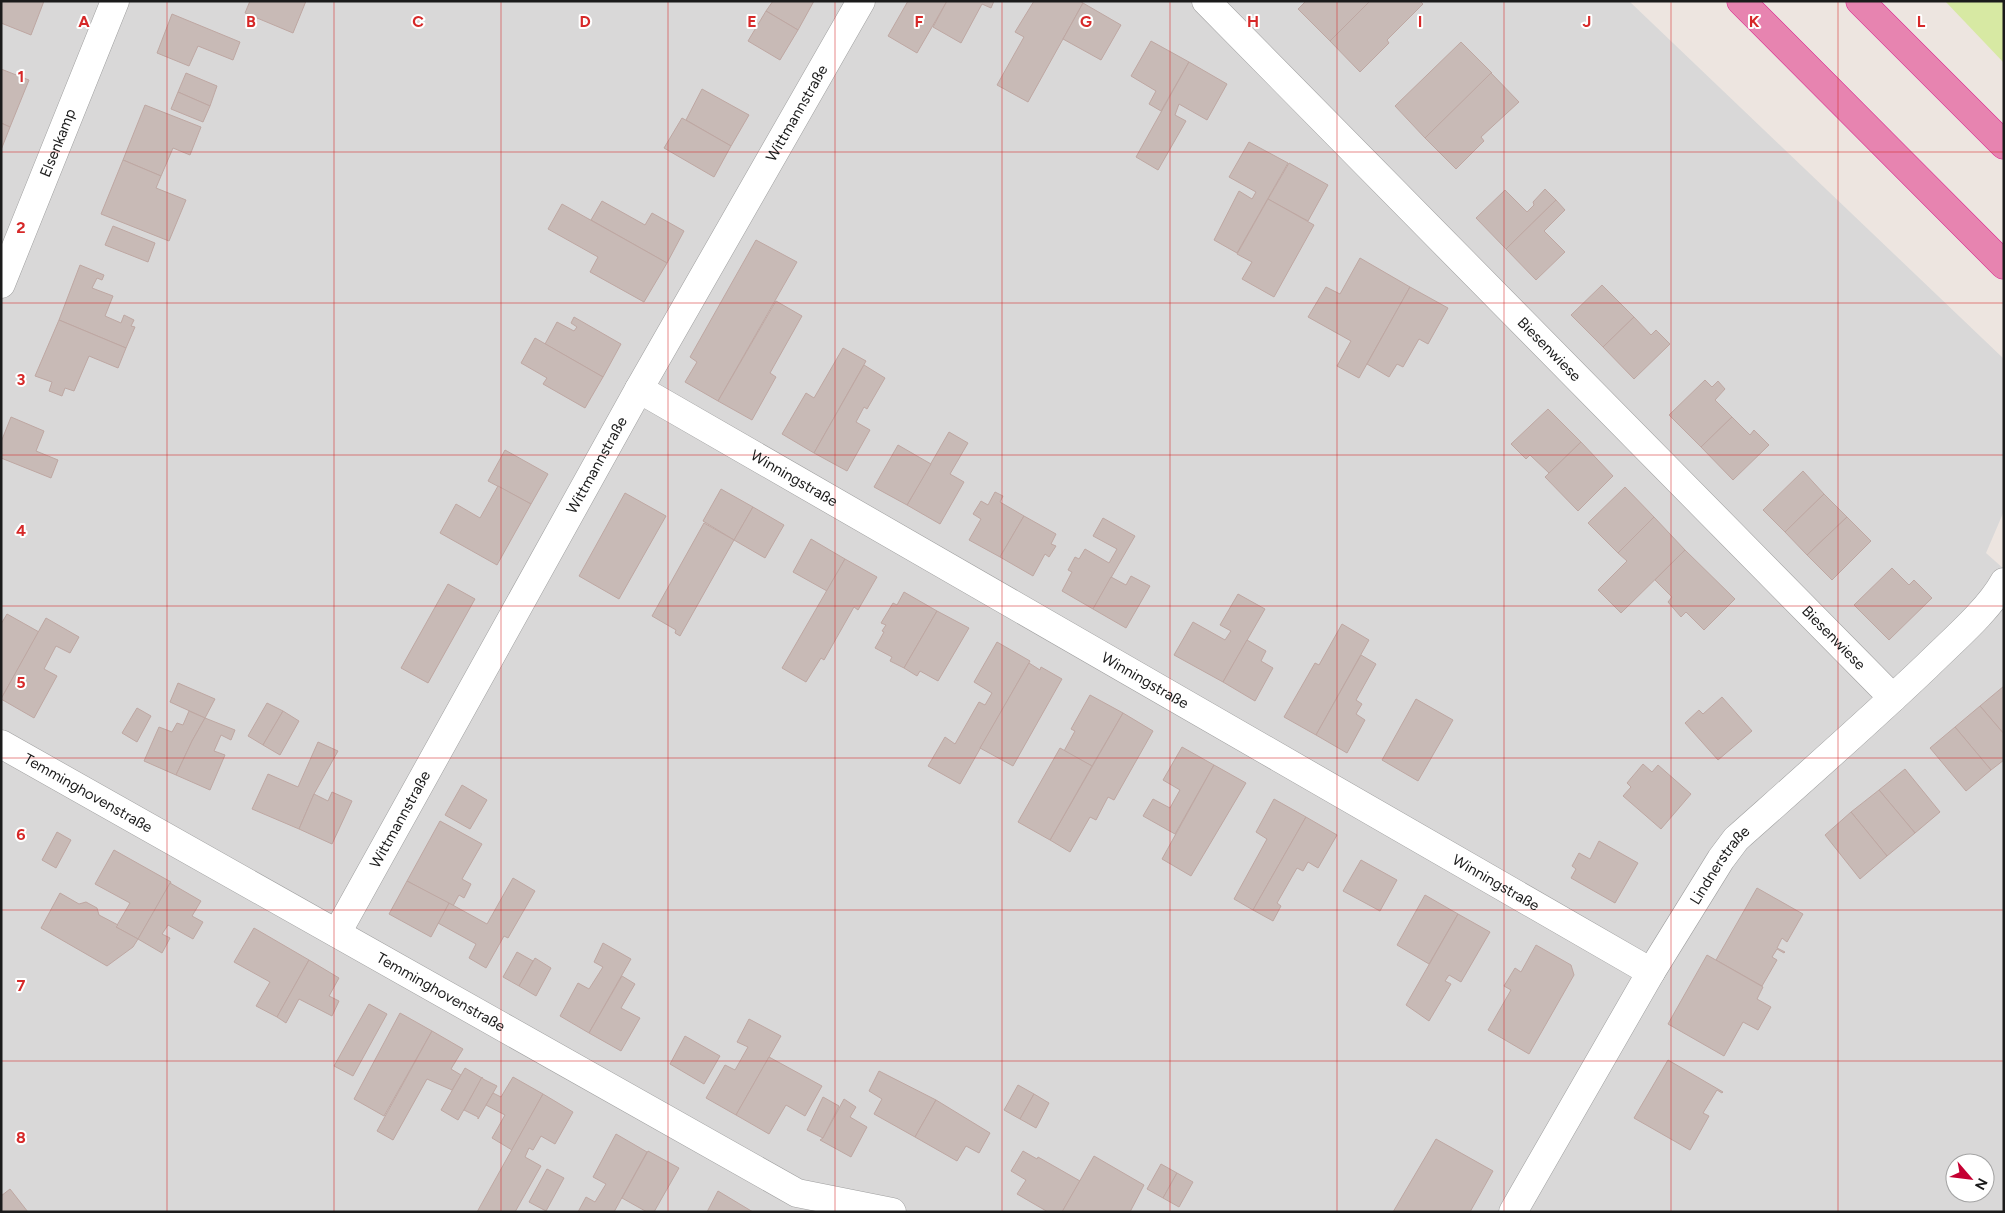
<svg xmlns="http://www.w3.org/2000/svg" width="2005" height="1213" viewBox="0 0 2005 1213" font-family="Figtree,sans-serif">
<rect width="100%" height="100%" fill="#ede5e0"/>
<path fill="#d9d8d8" fill-rule="evenodd" d="M 1,1 L 1629,1 L 2004,359 L 2004,511 L 1986,553 L 2004,569 L 2004,1212 L 1,1212 ZM 1955,1163 L 1985,1163 L 1985,1193 L 1955,1193 Z"/>
<polygon fill="#d7e9a3" points="1945,1 2004,1 2004,63"/>
<g fill="#c8bab6" stroke="#bea7a2">
<polygon points="1,1 44,1 31,35 1,23"/>
<polygon points="250,1 306,1 293,33 245,13"/>
<polygon points="773,1 814,1 798,30 766,11"/>
<polygon points="908,1 947,1 917,53 888,36"/>
<polygon points="947,1 994,1 991,8 982,4 961,43 933,27"/>
<polygon points="1034,1 1080,1 1083,3 1028,102 997,85 1024,37 1015,32"/>
<polygon points="1306,1 1370,1 1330,41 1298,9"/>
<polygon points="1370,1 1420,1 1423,4 1387,40 1389,43 1360,72 1330,41"/>
<polygon points="1083,3 1121,25 1101,60 1063,39"/>
<polygon points="766,11 798,30 780,60 748,41"/>
<polygon points="172,14 240,42 233,60 198,46 189,66 157,53"/>
<polygon points="1151,41 1189,62 1161,111 1149,104 1156,91 1131,76"/>
<polygon points="1461,42 1492,73 1425,138 1395,106"/>
<polygon points="1189,62 1227,84 1207,120 1179,104 1175,115 1186,121 1158,170 1136,157"/>
<polygon points="1,69 29,80 10,127 1,123"/>
<polygon points="186,73 217,86 210,106 178,92"/>
<polygon points="1491,73 1519,102 1481,137 1484,141 1456,169 1425,138"/>
<polygon points="702,89 749,115 731,146 686,120"/>
<polygon points="178,92 210,106 203,122 171,109"/>
<polygon points="145,105 201,127 190,155 173,148 161,176 123,160"/>
<polygon points="682,118 731,146 714,177 664,148"/>
<polygon points="1,123 10,127 1,150"/>
<polygon points="1249,142 1288,163 1237,253 1214,240 1239,191 1252,199 1256,192 1229,177"/>
<polygon points="123,160 161,176 156,188 186,200 169,241 101,214"/>
<polygon points="1289,163 1328,185 1308,221 1268,199"/>
<polygon points="1545,189 1556,200 1506,249 1476,218 1505,190 1527,212 1534,205 1533,202"/>
<polygon points="1268,199 1314,225 1274,297 1242,279 1252,262 1237,254"/>
<polygon points="1556,200 1565,210 1544,231 1565,252 1536,280 1506,249"/>
<polygon points="602,201 645,225 652,213 684,231 667,263 591,220"/>
<polygon points="562,204 667,263 644,302 590,272 598,257 548,229"/>
<polygon points="113,226 155,243 148,262 105,245"/>
<polygon points="756,240 797,262 718,401 685,382 697,362 690,357"/>
<polygon points="1360,258 1410,287 1359,378 1337,366 1351,341 1308,317 1326,287 1340,294"/>
<polygon points="80,265 104,275 102,280 97,278 92,288 113,296 105,316 121,323 124,315 134,320 131,326 135,327 126,348 59,320"/>
<polygon points="1602,285 1634,317 1603,347 1571,315"/>
<polygon points="1410,287 1448,308 1428,344 1419,339 1403,367 1397,364 1389,377 1367,364"/>
<polygon points="776,301 802,316 770,373 776,377 752,420 718,401"/>
<polygon points="574,317 621,344 603,377 545,344 557,322 574,331 577,327 571,323"/>
<polygon points="1634,317 1651,335 1656,330 1670,344 1634,379 1603,347"/>
<polygon points="59,320 126,348 118,368 89,356 74,391 65,388 62,396 49,391 52,382 35,376"/>
<polygon points="535,338 603,377 585,408 543,384 547,378 521,363"/>
<polygon points="843,348 866,361 814,453 782,434 806,393 814,398"/>
<polygon points="864,365 885,378 867,409 864,407 856,422 870,430 847,471 814,453"/>
<polygon points="1705,380 1712,387 1718,381 1725,389 1715,400 1732,417 1701,447 1669,415"/>
<polygon points="1548,409 1581,442 1549,473 1530,455 1526,459 1511,444"/>
<polygon points="11,417 44,431 36,451 58,460 51,478 1,458 1,442"/>
<polygon points="1732,417 1750,435 1754,430 1769,445 1733,480 1701,447"/>
<polygon points="949,432 968,443 950,474 964,482 940,524 907,505"/>
<polygon points="1581,442 1613,476 1578,511 1545,477"/>
<polygon points="898,445 931,464 907,505 874,487"/>
<polygon points="505,450 548,474 531,504 488,481"/>
<polygon points="1803,471 1824,494 1785,532 1763,510"/>
<polygon points="498,486 531,504 497,565 440,533 456,504 480,518"/>
<polygon points="1625,487 1654,517 1618,553 1588,523"/>
<polygon points="721,489 753,507 734,540 703,521"/>
<polygon points="995,492 1003,496 1000,502 1024,516 1000,557 969,540 981,519 973,514 981,501 988,505"/>
<polygon points="625,493 666,516 619,599 579,576"/>
<polygon points="1824,494 1847,517 1807,555 1785,532"/>
<polygon points="753,507 784,525 765,558 734,540"/>
<polygon points="1024,516 1056,534 1051,544 1056,546 1049,557 1045,554 1033,576 1000,557"/>
<polygon points="1654,517 1685,550 1621,613 1598,590 1627,561 1618,553"/>
<polygon points="1847,517 1871,541 1832,580 1807,555"/>
<polygon points="1103,518 1135,536 1093,609 1062,591 1072,572 1068,570 1075,557 1079,559 1085,549 1109,563 1117,549 1093,536"/>
<polygon points="704,523 734,540 680,636 675,633 676,630 652,616"/>
<polygon points="811,539 845,559 827,591 793,572"/>
<polygon points="1685,550 1735,599 1704,630 1686,612 1681,617 1668,602 1672,597 1655,580"/>
<polygon points="845,559 877,577 858,610 854,607 824,660 821,658 806,682 782,668"/>
<polygon points="1892,568 1909,585 1914,580 1932,598 1889,640 1854,605"/>
<polygon points="1131,576 1150,586 1126,628 1093,609 1111,577 1126,585"/>
<polygon points="448,584 475,599 428,683 401,668"/>
<polygon points="904,592 937,611 904,668 890,661 892,657 875,648 884,632 882,631 886,625 881,623 893,603 897,605"/>
<polygon points="1238,594 1265,609 1223,682 1174,655 1193,622 1225,640 1231,631 1220,625"/>
<polygon points="937,611 969,628 938,681 920,671 917,676 904,668"/>
<polygon points="7,614 39,632 1,699 1,624"/>
<polygon points="46,618 79,637 70,653 56,646 44,669 57,676 34,718 1,699"/>
<polygon points="1342,624 1369,640 1316,735 1284,717 1315,663 1319,665"/>
<polygon points="1247,640 1266,651 1261,661 1273,668 1255,701 1223,682"/>
<polygon points="997,642 1030,661 960,784 928,766 945,737 955,744 979,702 985,705 992,693 974,682"/>
<polygon points="1361,655 1376,664 1356,700 1362,704 1356,714 1365,720 1347,753 1316,735"/>
<polygon points="1029,663 1040,670 1041,667 1062,679 1013,766 980,748"/>
<polygon points="178,683 215,699 205,718 170,702"/>
<polygon points="2004,686 2004,734 1980,706"/>
<polygon points="1090,695 1123,713 1092,766 1064,751 1075,731 1071,729"/>
<polygon points="1722,697 1752,731 1718,760 1685,723 1699,710 1703,714"/>
<polygon points="1416,699 1453,720 1418,781 1382,760"/>
<polygon points="267,703 283,711 263,745 248,736"/>
<polygon points="1980,706 2004,734 2004,760 1991,770 1955,727"/>
<polygon points="137,708 151,716 137,742 122,733"/>
<polygon points="189,711 205,718 192,741 176,775 144,761 159,727 172,732 177,723 183,725"/>
<polygon points="283,711 299,721 280,755 263,745"/>
<polygon points="1123,713 1153,731 1114,800 1108,797 1096,820 1090,817 1070,852 1050,840"/>
<polygon points="205,718 235,730 231,740 221,735 214,751 225,755 210,790 176,775 192,741"/>
<polygon points="1955,727 1991,770 1966,791 1930,748"/>
<polygon points="318,742 338,751 314,794 299,829 252,809 268,774 298,787"/>
<polygon points="1182,747 1214,765 1175,834 1143,816 1153,799 1170,808 1180,790 1163,780"/>
<polygon points="1060,748 1092,766 1050,840 1018,822"/>
<polygon points="1643,764 1652,772 1658,765 1691,794 1661,829 1623,796 1631,787 1627,783"/>
<polygon points="1214,765 1246,783 1191,876 1162,859"/>
<polygon points="1905,769 1940,812 1915,833 1879,790"/>
<polygon points="462,785 487,800 470,829 445,815"/>
<polygon points="1879,790 1915,833 1887,856 1851,812"/>
<polygon points="332,792 352,801 332,844 299,829 314,794 328,801"/>
<polygon points="1274,799 1306,817 1253,910 1234,899 1267,839 1256,832"/>
<polygon points="1851,812 1887,856 1860,879 1825,835"/>
<polygon points="1306,817 1337,835 1318,868 1308,862 1303,871 1297,868 1277,903 1281,906 1273,921 1253,910"/>
<polygon points="440,821 482,844 462,879 471,884 464,898 459,895 453,906 407,881"/>
<polygon points="57,832 71,840 56,868 42,860"/>
<polygon points="1599,841 1638,863 1615,903 1571,878 1576,869 1572,866 1579,853 1590,859"/>
<polygon points="114,850 171,882 138,939 116,927 130,903 95,884"/>
<polygon points="1361,860 1397,880 1380,911 1343,891"/>
<polygon points="513,878 535,891 508,938 504,936 486,968 469,958 476,944 438,923 449,903 487,924"/>
<polygon points="407,881 449,903 431,937 389,914"/>
<polygon points="170,883 201,901 192,916 203,922 193,939 168,925 162,934 170,938 162,953 138,939"/>
<polygon points="1757,888 1803,914 1787,942 1782,938 1777,948 1785,952 1784,953 1777,949 1772,957 1777,960 1762,986 1716,960"/>
<polygon points="60,893 79,904 86,902 97,908 99,915 118,925 116,927 138,939 133,947 107,966 41,928"/>
<polygon points="1425,895 1458,914 1429,964 1397,945"/>
<polygon points="1458,914 1490,932 1461,982 1449,975 1445,981 1451,984 1429,1021 1406,1005"/>
<polygon points="254,928 309,960 277,1017 256,1006 270,982 234,962"/>
<polygon points="603,943 631,959 589,1033 560,1016 578,983 589,989 603,967 594,962"/>
<polygon points="1536,945 1571,965 1574,975 1529,1054 1488,1030 1511,990 1504,986 1515,968 1521,972"/>
<polygon points="517,952 533,961 519,986 503,977"/>
<polygon points="1707,955 1763,987 1757,999 1771,1007 1758,1030 1743,1022 1724,1056 1668,1024"/>
<polygon points="535,958 551,968 536,996 519,986"/>
<polygon points="309,960 339,978 329,996 339,1001 332,1016 299,999 286,1023 277,1017"/>
<polygon points="622,976 635,984 621,1008 640,1018 621,1051 589,1033"/>
<polygon points="369,1004 387,1014 353,1076 334,1066"/>
<polygon points="400,1013 432,1031 384,1116 354,1099"/>
<polygon points="749,1019 781,1036 736,1115 706,1098 725,1065 735,1070 748,1047 737,1042"/>
<polygon points="432,1031 463,1049 451,1069 461,1075 452,1090 427,1079 393,1140 377,1131"/>
<polygon points="685,1036 720,1056 704,1084 670,1064"/>
<polygon points="769,1057 822,1086 805,1116 786,1105 769,1134 736,1115"/>
<polygon points="1668,1060 1723,1092 1722,1093 1717,1090 1703,1113 1709,1116 1690,1150 1634,1118"/>
<polygon points="465,1068 482,1078 458,1120 441,1110"/>
<polygon points="879,1071 936,1100 915,1137 874,1114 882,1099 869,1091"/>
<polygon points="482,1077 483,1079 497,1086 478,1119 478,1117 464,1110"/>
<polygon points="513,1077 543,1094 512,1150 492,1138 505,1115 486,1105 493,1093 501,1097"/>
<polygon points="1018,1085 1034,1094 1020,1119 1004,1110"/>
<polygon points="543,1094 573,1112 555,1144 541,1136 533,1150 529,1148 525,1157 541,1166 515,1212 477,1212"/>
<polygon points="1034,1094 1049,1103 1036,1128 1020,1119"/>
<polygon points="823,1097 839,1106 823,1138 807,1130"/>
<polygon points="844,1099 856,1107 850,1117 867,1127 851,1157 820,1140 823,1138"/>
<polygon points="936,1100 990,1133 979,1153 966,1146 957,1161 915,1137"/>
<polygon points="616,1134 647,1152 614,1212 578,1212 586,1197 595,1202 606,1184 593,1177"/>
<polygon points="1436,1139 1493,1171 1470,1212 1393,1212"/>
<polygon points="648,1151 679,1168 654,1212 647,1212 622,1198"/>
<polygon points="1023,1151 1037,1159 1038,1157 1080,1181 1062,1212 1048,1212 1017,1194 1026,1180 1011,1171"/>
<polygon points="1094,1156 1144,1185 1130,1212 1062,1212"/>
<polygon points="1161,1164 1177,1173 1163,1198 1147,1189"/>
<polygon points="547,1169 564,1178 546,1211 529,1202"/>
<polygon points="1177,1173 1193,1182 1179,1207 1163,1198"/>
<polygon points="10,1189 28,1212 1,1212 1,1196"/>
<polygon points="718,1191 753,1212 707,1212"/>
</g>
<g fill="none" stroke-linecap="round" stroke-linejoin="round">
<defs>
<g id="minor">
<path id="s1" d="M 1206,1 L 1893,698"/>
<path id="s2" d="M 1,284 L 115,1"/>
<path id="s3" d="M 639,389 L 1651,972"/>
<path id="s4" d="M 1,744 L 797,1193 L 892,1212"/>
<path id="s5" d="M 337,933 L 639,389 L 861,1"/>
<path id="s6" d="M 1513,1212 L 1651,972 L 1721,859 L 1736,839 C 1800,782 1865,725 1927,666 C 1951,642 1988,611 2004,582"/>
</g>
<g id="highway">
<polyline points="1741,1 2004,265"/>
<polyline points="1860,1 2004,145"/>
</g>
</defs>
<use href="#minor" stroke="#9f9f9f" stroke-width="29"/>
<use href="#highway" stroke="#d8208d" stroke-width="29"/>
<use href="#minor" stroke="#fff" stroke-width="28"/>
<use href="#highway" stroke="#e784b0" stroke-width="28"/>
</g>
<path fill="none" stroke="#d62828" stroke-width="1" stroke-opacity="0.55" d="M 167,1 L 167,1212M 334,1 L 334,1212M 501,1 L 501,1212M 668,1 L 668,1212M 835,1 L 835,1212M 1002,1 L 1002,1212M 1170,1 L 1170,1212M 1337,1 L 1337,1212M 1504,1 L 1504,1212M 1671,1 L 1671,1212M 1838,1 L 1838,1212M 1,152 L 2004,152M 1,303 L 2004,303M 1,455 L 2004,455M 1,606 L 2004,606M 1,758 L 2004,758M 1,910 L 2004,910M 1,1061 L 2004,1061"/>
<g text-anchor="middle" stroke-width="4" stroke-linejoin="round" paint-order="stroke">
<g font-size="15" fill="#1b1b1b" stroke="#fff">
<text dy="5" stroke="none"><textPath href="#s5" startOffset="940">Wittmannstraße</textPath></text>
<text dy="5" stroke="none"><textPath href="#s2" startOffset="152">Elsenkamp</textPath></text>
<text dy="5" stroke="none"><textPath href="#s1" startOffset="489">Biesenwiese</textPath></text>
<text dy="5" stroke="none"><textPath href="#s5" startOffset="535">Wittmannstraße</textPath></text>
<text dy="5" stroke="none"><textPath href="#s3" startOffset="179">Winningstraße</textPath></text>
<text dy="5" stroke="none"><textPath href="#s1" startOffset="894">Biesenwiese</textPath></text>
<text dy="5" stroke="none"><textPath href="#s3" startOffset="584">Winningstraße</textPath></text>
<text dy="5" stroke="none"><textPath href="#s4" startOffset="100">Temminghovenstraße</textPath></text>
<text dy="5" stroke="none"><textPath href="#s5" startOffset="130">Wittmannstraße</textPath></text>
<text dy="5" stroke="none"><textPath href="#s6" startOffset="404">Lindnerstraße</textPath></text>
<text dy="5" stroke="none"><textPath href="#s3" startOffset="989">Winningstraße</textPath></text>
<text dy="5" stroke="none"><textPath href="#s4" startOffset="505">Temminghovenstraße</textPath></text>
</g>
</g>
<g font-size="16" text-anchor="middle" font-weight="bold" fill="#d62828" stroke="#fff" stroke-width="4" stroke-linejoin="round" paint-order="stroke">
<text x="84" y="27">A</text>
<text x="251" y="27">B</text>
<text x="418" y="27">C</text>
<text x="585" y="27">D</text>
<text x="752" y="27">E</text>
<text x="919" y="27">F</text>
<text x="1086" y="27">G</text>
<text x="1253" y="27">H</text>
<text x="1420" y="27">I</text>
<text x="1587" y="27">J</text>
<text x="1754" y="27">K</text>
<text x="1921" y="27">L</text>
<text x="21" y="82">1</text>
<text x="21" y="233">2</text>
<text x="21" y="385">3</text>
<text x="21" y="536">4</text>
<text x="21" y="688">5</text>
<text x="21" y="840">6</text>
<text x="21" y="991">7</text>
<text x="21" y="1143">8</text>
</g>
<rect width="2005" height="1213" fill="none" stroke="#1b1b1b" stroke-width="5"/>
<g transform="translate(1970 1178) rotate(118)"><circle r="24" fill="#ffffff" stroke="#a4a4a4"/>
<path d="M0-4L9 19L0 12L-9 19Z" fill="#c50032"/>
<text y="-8" font-size="14" font-weight="bold" text-anchor="middle" fill="#1b1b1b">N</text>
</g>
</svg>
